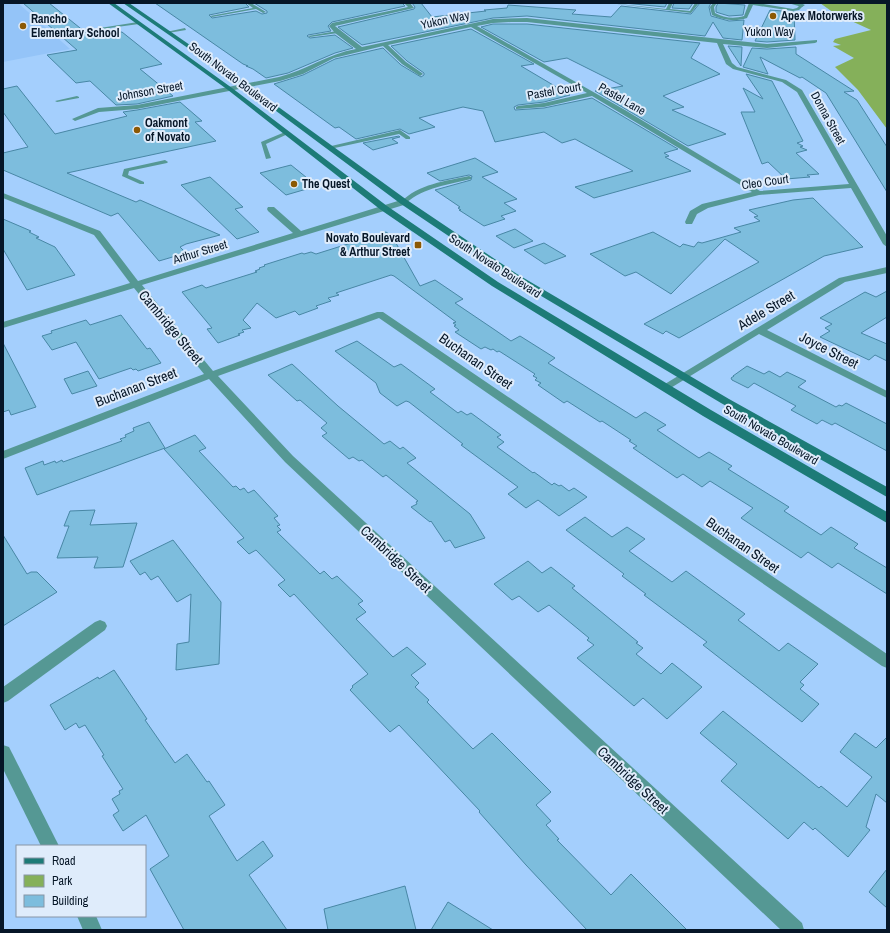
<svg xmlns="http://www.w3.org/2000/svg" width="890" height="933" viewBox="0 0 890 933" font-family="'Archivo Narrow',sans-serif">
<rect width="100%" height="100%" fill="#a4cffd"/>
<polygon fill="#94c4f8" points="3,3 18,3 70,49 3,62"/>
<polygon fill="#85b05a" points="820,3 887,3 887,129 858,90 835,67 854,58 833,46 841,45 833,42 835,39 871,30 834,13"/>
<g fill="#7dbddd" stroke="#4887a5">
<polygon points="23,3 49,3 90,36 122,32 162,64 140,69 173,96 137,104 116,105 90,81 76,83 47,55 77,50"/>
<polygon points="155,3 245,3 249,7 209,15 212,18 256,11 262,14 267,13 267,11 254,3 402,3 405,6 332,22 328,26 331,31 308,35 307,36 310,38 335,35 353,48 335,53 288,73 266,78 253,69 246,66 248,66 243,64"/>
<polygon points="412,3 421,3 432,17 486,11 484,10 507,8 508,5 576,10 572,14 611,17 621,6 691,14 700,3 711,3 709,7 711,16 729,21 744,20 742,40 723,38 713,22 705,36 527,16 493,18 362,45 338,27 414,9 415,7"/>
<polygon points="624,3 667,3 665,7"/>
<polygon points="674,3 693,3 689,9 672,8"/>
<polygon points="718,3 745,5 743,15 729,16 719,13 716,12 716,7"/>
<polygon points="770,10 794,12 795,40 767,42 755,41"/>
<polygon points="493,24 527,24 700,43 691,58 720,74 663,96 684,107 672,110 726,134 688,146 595,91 623,86 567,58 544,62 481,27"/>
<polygon points="471,29 534,64 521,66 570,95 544,102 518,105 514,107 515,110 544,108 592,98 678,149 664,153 669,156 665,157 691,171 594,198 575,187 633,171 575,139 562,143 544,132 495,142 483,111 463,107 419,118 435,127 409,134 400,129 356,139 339,127 335,128 274,84 303,75 335,59 383,48 401,65 421,77 424,75 424,73 407,61 391,46"/>
<polygon points="728,46 742,47 741,66"/>
<polygon points="796,47 796,54 854,91 844,92 857,100 887,147 887,192 826,93 802,77 800,78 760,57 768,74 743,67 752,48 767,49"/>
<polygon points="746,74 772,81 803,141 797,143 803,146 800,147 807,150 796,153 819,174 807,175 810,177 786,179 768,162 762,164 741,112 755,112 743,88 763,99"/>
<polygon points="17,86 55,134 127,116 123,112 137,110 180,102 202,121 195,122 216,141 67,173 136,202 140,200 220,235 186,244 180,247 186,253 159,261 118,213 111,216 3,170 3,153 28,147 3,112 3,89"/>
<polygon points="399,136 400,137 392,139 398,143 373,150 363,143"/>
<polygon points="475,158 498,172 482,177 517,199 504,203 516,211 501,216 505,219 484,226 459,210 461,210 458,208 460,207 435,190 471,180 472,176 469,175 440,181 427,173"/>
<polygon points="291,165 317,186 286,195 260,173"/>
<polygon points="210,177 243,207 235,209 259,232 237,239 181,185"/>
<polygon points="813,198 863,247 824,256 679,338 666,331 663,334 644,324 759,262 725,239 671,294 636,272 625,276 590,254 653,232 680,247 683,244 694,247 698,242 702,243 741,232 734,228 760,221 754,217 758,216 749,210 793,200"/>
<polygon points="3,219 31,231 29,232 39,237 36,238 55,247 75,275 27,290 3,249"/>
<polygon points="515,229 533,241 514,248 496,236"/>
<polygon points="386,232 392,236 420,286 435,280 463,299 455,303 495,330 511,341 520,336 555,358 548,363 636,418 645,412 666,425 657,430 699,458 709,452 732,466 728,469 789,507 784,511 821,535 831,527 858,544 854,548 887,568 887,594 838,563 832,568 808,552 801,558 741,518 753,508 710,481 702,487 683,474 677,478 633,448 637,446 629,441 631,440 602,421 600,422 567,401 564,403 538,385 541,383 535,380 537,378 533,376 535,374 499,351 497,352 493,349 491,350 485,347 481,349 455,332 459,330 454,326 456,325 453,323 456,322 394,276 391,275 336,293 339,295 328,298 331,301 316,306 318,308 299,315 295,311 276,318 257,303 243,320 251,328 242,330 244,332 238,334 240,335 218,343 207,329 212,328 182,292 202,285 206,288 257,272 255,271 260,269 259,268 265,266 264,265 302,253 304,254 311,252 316,254"/>
<polygon points="544,243 566,256 545,264 524,250"/>
<polygon points="887,291 887,317 861,333 887,344 887,361 875,355 869,360 820,337 830,331 825,328 832,324 820,318 865,292 876,297"/>
<polygon points="121,315 147,349 150,348 161,363 138,371 136,369 133,370 131,368 99,379 76,342 52,350 42,336 52,333 51,331 86,320 90,325"/>
<polygon points="357,341 394,367 401,364 435,389 430,392 458,413 461,411 467,415 471,413 501,435 497,437 504,442 497,447 533,473 534,472 552,485 554,483 559,486 561,485 569,491 574,488 587,497 559,516 538,500 526,508 508,494 518,487 461,445 463,444 409,402 406,401 397,406 380,393 376,383 335,351"/>
<polygon points="3,343 36,407 11,415 9,410 3,412"/>
<polygon points="292,364 338,406 384,444 390,441 400,449 403,447 416,458 407,463 470,514 485,538 455,548 450,540 445,542 431,521 430,522 411,507 417,504 416,502 418,501 386,475 383,477 362,460 359,461 353,457 349,459 322,436 327,433 321,428 327,423 300,400 297,401 268,375"/>
<polygon points="747,366 764,374 769,371 780,377 787,372 806,381 798,387 836,407 839,405 842,406 846,403 887,424 887,451 835,423 832,425 822,420 817,424 791,410 796,406 754,383 748,388 732,380 731,378 734,376 733,376"/>
<polygon points="88,371 97,386 72,394 64,379"/>
<polygon points="149,422 165,448 37,495 25,468 43,461 44,465 55,461 56,463 62,460 63,462 122,441 120,439 126,437 125,435 134,431 133,428"/>
<polygon points="195,435 206,448 199,451 233,487 236,486 240,490 244,488 248,493 254,490 278,516 274,518 280,525 277,526 281,530 277,532 320,574 324,571 332,579 337,576 363,601 358,604 366,612 356,619 393,657 407,647 426,664 411,675 419,683 415,687 429,700 427,702 473,749 492,733 551,792 536,805 551,821 546,825 559,839 557,840 611,895 631,874 687,930 587,930 526,865 479,812 480,811 399,725 390,732 350,690 353,687 352,686 368,674 294,594 290,597 278,585 285,580 256,550 249,554 237,542 244,538 164,449"/>
<polygon points="95,510 90,525 137,523 123,567 94,568 98,557 57,558 69,526 64,526 70,511"/>
<polygon points="585,517 612,537 627,527 645,539 629,551 672,582 686,571 745,614 738,620 779,651 788,643 818,664 800,682 804,685 800,689 819,704 802,722 703,645 707,642 644,595 646,594 622,576 624,574 566,530"/>
<polygon points="3,535 27,574 31,572 37,572 57,592 3,626"/>
<polygon points="173,540 221,602 219,664 176,670 177,644 189,642 191,594 177,602 158,576 151,580 145,572 140,575 130,561"/>
<polygon points="528,561 542,573 551,567 575,586 572,588 638,642 636,643 643,648 636,654 661,674 672,663 702,687 667,719 643,698 634,706 577,658 594,645 587,640 589,638 549,605 538,612 519,596 512,600 494,584"/>
<polygon points="114,670 147,719 145,720 175,763 187,754 207,782 209,781 225,805 209,816 237,861 263,841 273,856 249,875 287,930 184,930 150,869 169,856 146,815 123,831 113,815 119,811 112,799 120,794 119,791 123,789 102,756 104,755 85,725 79,728 76,723 65,730 50,705 98,677 99,679"/>
<polygon points="723,711 819,788 821,786 847,807 872,777 840,752 855,733 876,748 887,737 887,803 876,794 866,827 870,830 848,857 815,828 813,830 804,822 788,839 721,781 737,764 700,733"/>
<polygon points="887,869 887,908 869,892"/>
<polygon points="405,886 416,930 328,930 324,909"/>
<polygon points="448,902 493,930 431,930"/>
</g>
<g fill="none" stroke-linecap="round" stroke-linejoin="round">
<g fill="#559894" fill-rule="evenodd">
<polygon points="246,3 251,3 266,12 263,13 256,9 212,17 210,16 253,8"/>
<polygon points="609,3 666,9 669,3 673,3 670,9 690,11 695,3 699,3 691,13"/>
<path d="M 713,3 L 717,3 L 714,7 L 715,13 C 724,18 734,19 744,16 L 749,3 L 758,3 L 793,9 L 797,8 L 801,4 L 804,5 L 799,10 L 793,11 L 753,5 L 747,18 C 735,22 723,20 712,15 L 710,7 Z"/>
<polygon points="138,22 139,24 102,29 100,28"/>
<polygon points="185,28 186,30 168,33 166,32"/>
<polygon points="337,31 338,33 310,37 308,36"/>
<polygon points="77,96 79,97 79,98 57,102 55,101"/>
<polygon points="400,130 410,137 410,139 406,139 399,134 330,149 327,147"/>
<polygon points="285,132 290,133 266,144 271,158 266,159 261,142"/>
<polygon points="165,160 168,162 167,163 129,171 128,175 144,182 144,184 140,184 122,176 124,169"/>
<path d="M 469,176 L 471,177 L 471,179 C 448,185 425,187 406,203 L 401,202 C 418,184 446,181 469,176 Z"/>
</g>
<g fill="#559894" fill-rule="evenodd">
<path d="M 404,3 L 410,3 L 414,8 L 335,26 L 362,47 L 493,19 L 527,18 L 767,44 L 817,40 L 817,42 L 815,43 L 767,48 L 723,44 L 732,63 L 737,67 L 786,80 L 802,90 L 887,236 L 887,247 L 883,244 L 851,188 L 759,195 L 708,208 L 697,214 L 692,224 L 686,224 L 685,222 L 690,211 L 702,204 L 752,192 L 592,96 L 544,107 L 516,109 L 516,107 L 518,106 L 544,103 L 587,93 L 471,27 L 388,45 L 406,62 L 422,73 L 423,74 L 420,76 L 402,64 L 383,46 L 334,58 L 303,74 L 280,81 L 137,109 L 99,112 L 75,121 L 72,119 L 98,108 L 137,105 L 279,77 C 306,70 328,54 356,49 L 335,33 L 329,26 L 332,23 L 408,7 ZM 511,22 L 527,22 L 717,43 L 726,64 L 733,69 L 782,82 L 797,92 L 849,184 L 760,191 L 625,110 L 477,26 L 493,23 Z"/>
<polygon points="788,3 800,3 805,5 802,7"/>
<polygon points="3,193 100,231 138,281 293,233 268,211 267,209 268,207 274,207 301,231 401,200 407,200 407,204 142,285 213,371 377,312 383,312 887,654 887,668 882,666 379,318 218,376 293,456 802,923 804,930 781,930 285,462 209,379 3,459 3,451 204,374 134,288 3,328 3,322 130,283 94,235 3,198"/>
<polygon points="887,267 887,273 845,282 767,330 887,391 887,398 759,334 669,389 665,390 660,387 839,278"/>
<polygon points="100,620 105,622 107,626 105,630 8,701 3,703 3,687 95,622"/>
<polygon points="3,745 9,747 59,846 41,846 3,769"/>
<polygon points="77,916 96,916 102,930 83,930"/>
</g>
<g fill="#1d7b77" fill-rule="evenodd">
<polygon points="108,3 114,3 232,88 387,206 498,282 711,410 887,512 887,523 703,416 492,286 381,210 228,90"/>
<polygon points="123,3 129,3 248,85 407,200 517,274 729,399 887,487 887,497 721,403 511,278 401,204 244,87"/>
</g>
</g>
<g fill="#8c5904" stroke="#dfecfb" stroke-width="1.5">
<circle cx="773" cy="16" r="4"/>
<circle cx="23" cy="26" r="4"/>
<circle cx="137" cy="130" r="4"/>
<circle cx="294" cy="184" r="4"/>
<rect x="414" y="241" width="8" height="8" rx="2"/>
</g>
<g text-anchor="middle" stroke-width="4" stroke-linejoin="round" paint-order="stroke">
<g font-size="12" font-weight="bold" fill="#061627" stroke="#dfecfb" text-anchor="start">
<text x="781" y="20">Apex Motorwerks</text>
<text x="31" y="23">Rancho<tspan x="31" dy="14">Elementary School</tspan></text>
<text x="145" y="127">Oakmont<tspan x="145" dy="14">of Novato</tspan></text>
<text x="302" y="188">The Quest</text>
<text x="410" y="242" text-anchor="end">Novato Boulevard<tspan x="410" dy="14">&amp; Arthur Street</tspan></text>
</g>
<g font-size="12" fill="#061627" stroke="#dfecfb">
<text transform="translate(445 20) rotate(-12)" y="4">Yukon Way</text>
<text x="769" y="36">Yukon Way</text>
<text transform="translate(233 77) rotate(37)" y="4">South Novato Boulevard</text>
<text transform="translate(150 91) rotate(-10)" y="4">Johnson Street</text>
<text transform="translate(554 91) rotate(-10)" y="4">Pastel Court</text>
<text transform="translate(622 99) rotate(30)" y="4">Pastel Lane</text>
<text transform="translate(828 118) rotate(61)" y="4">Donna Street</text>
<text transform="translate(765 182) rotate(-8)" y="4">Cleo Court</text>
<text transform="translate(200 252) rotate(-17)" y="4">Arthur Street</text>
<text transform="translate(495 266) rotate(33)" y="4">South Novato Boulevard</text>
<text transform="translate(771 435) rotate(30)" y="4">South Novato Boulevard</text>
</g>
<g font-size="14" fill="#061627" stroke="#dfecfb">
<text transform="translate(766 310) rotate(-31)" y="5">Adele Street</text>
<text transform="translate(171 327) rotate(50)" y="5">Cambridge Street</text>
<text transform="translate(829 350) rotate(27)" y="5">Joyce Street</text>
<text transform="translate(476 361) rotate(35)" y="5">Buchanan Street</text>
<text transform="translate(136 387) rotate(-21)" y="5">Buchanan Street</text>
<text transform="translate(743 545) rotate(35)" y="5">Buchanan Street</text>
<text transform="translate(396 559) rotate(43)" y="5">Cambridge Street</text>
<text transform="translate(633 780) rotate(43)" y="5">Cambridge Street</text>
</g>
</g>
<rect width="890" height="933" fill="none" stroke="#061627" stroke-width="8"/>
<rect x="16" y="845" width="130" height="72" fill="#dfecfb" stroke="#8896a6"/>
<rect x="24" y="858" width="20" height="6" fill="#1d7b77" stroke="#8896a6"/>
<text x="52" y="865" font-size="12" fill="#061627">Road</text>
<rect x="24" y="875" width="20" height="12" fill="#85b05a" stroke="#8896a6"/>
<text x="52" y="885" font-size="12" fill="#061627">Park</text>
<rect x="24" y="895" width="20" height="12" fill="#7dbddd" stroke="#8896a6"/>
<text x="52" y="905" font-size="12" fill="#061627">Building</text>
</svg>
